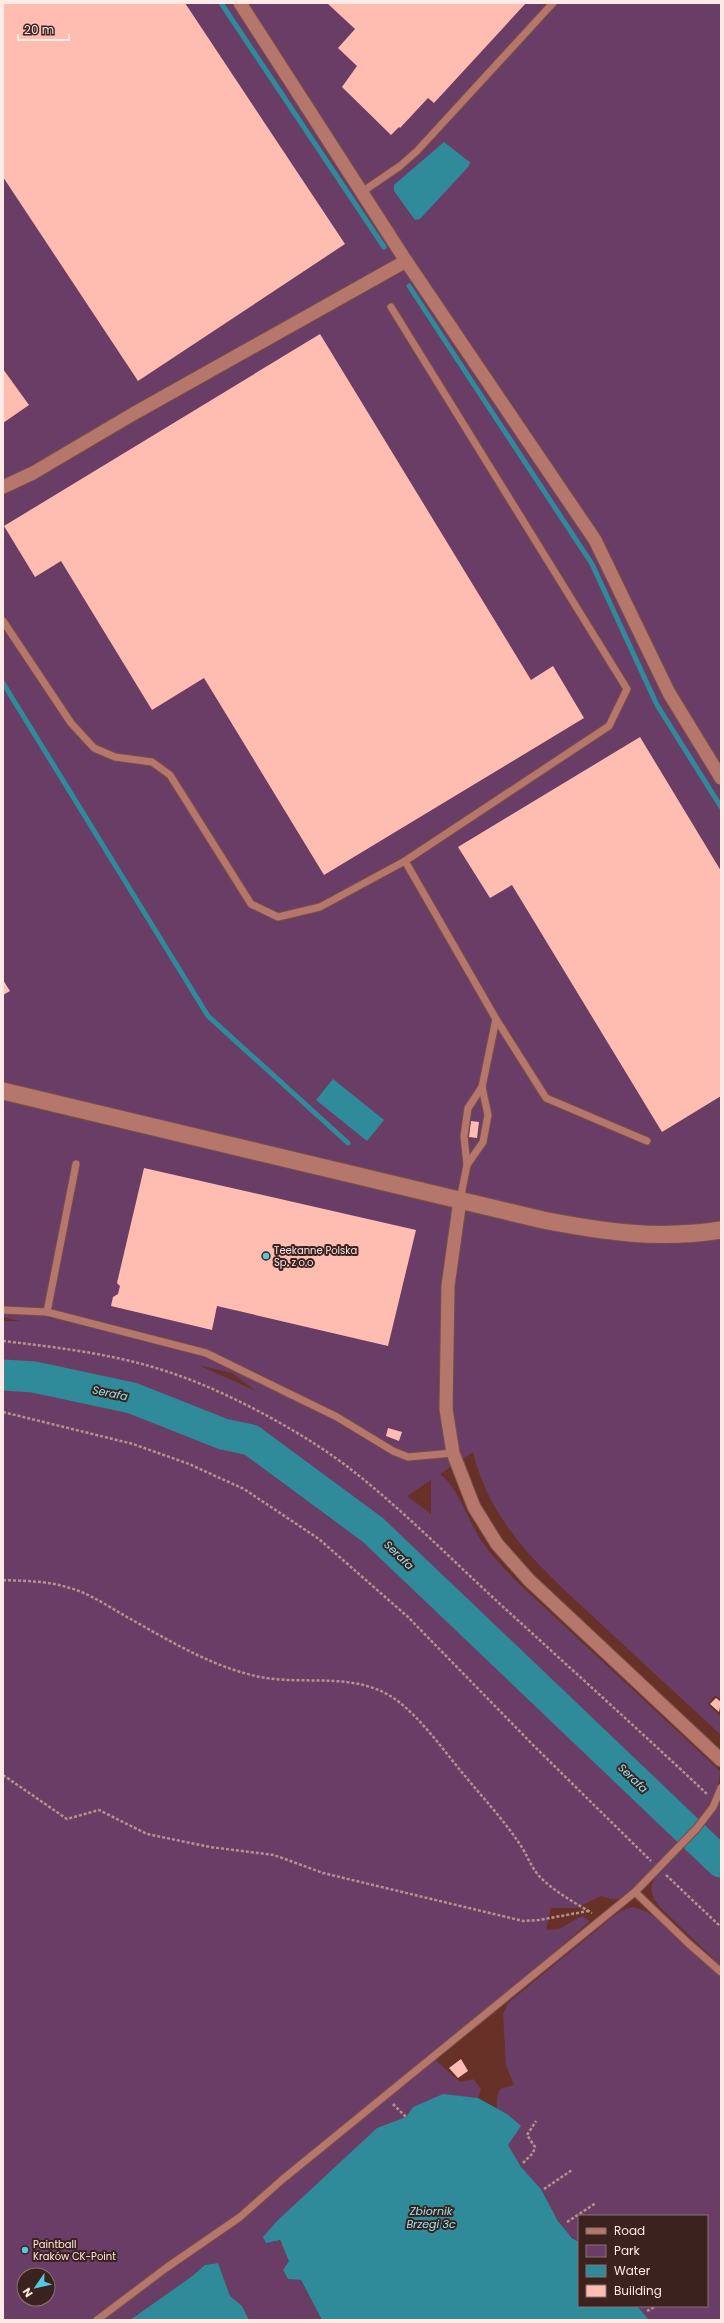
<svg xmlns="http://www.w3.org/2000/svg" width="724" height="2323" viewBox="0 0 724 2323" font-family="Poppins,sans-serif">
<rect width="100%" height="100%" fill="#673128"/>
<g fill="#6a3d66" fill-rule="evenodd">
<path d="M 3,3 L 721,3 L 721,1700 L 715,1695 L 708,1704 L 721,1717 L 721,1735 C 681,1698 641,1661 601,1624 C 546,1572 492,1529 473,1452 L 440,1474 C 459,1489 466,1516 479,1537 C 489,1553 502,1566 515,1580 L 720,1771 C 719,1783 716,1793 710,1803 C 700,1822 641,1888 621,1898 C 614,1901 608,1898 601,1896 L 576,1908 L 551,1908 L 546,1930 L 559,1929 L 582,1916 L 590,1921 L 538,1967 L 431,2056 L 460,2082 L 473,2079 L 481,2089 L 478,2098 L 443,2095 L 413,2107 L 406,2117 L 393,2122 L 279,2240 L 290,2261 L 283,2270 L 288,2279 L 301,2280 L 322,2320 L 249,2320 L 242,2306 L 230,2296 L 218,2263 L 205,2265 L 191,2277 L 130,2320 L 3,2320 L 3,1321 L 20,1321 L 3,1317 ZM 198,1365 L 232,1373 L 256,1391 ZM 431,1480 L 431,1514 L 407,1496 ZM 24,2275 L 48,2275 L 48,2299 L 24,2299 Z"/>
<path d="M 721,1800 L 721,1966 L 659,1906 C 652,1897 648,1888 655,1878 L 699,1832 Z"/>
<path d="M 632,1907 C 656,1911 667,1930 684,1945 C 696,1956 710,1963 721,1975 L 721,2320 L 649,2320 L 637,2306 L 707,2306 L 707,2216 L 579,2216 L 579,2242 C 560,2230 553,2209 542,2191 C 537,2182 528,2176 522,2168 C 508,2152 489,2109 500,2089 L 514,2085 L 506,2065 L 503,2014 L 508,2003 L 610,1919 L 621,1911 Z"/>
</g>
<g fill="#2f8b9a">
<polygon points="444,142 467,160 470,162 469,166 420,219 415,220 394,191 394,185"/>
<polygon points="333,1079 384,1120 367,1141 316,1100"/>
<polygon points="443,2094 478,2098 507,2114 521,2126 508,2145 521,2167 541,2189 558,2221 572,2238 579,2242 579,2306 637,2306 649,2320 322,2320 301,2280 288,2279 283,2270 289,2261 280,2240 266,2243 263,2237 277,2221 377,2128 406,2117 413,2107"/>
<polygon points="218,2263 230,2296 242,2306 249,2320 130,2320 191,2277 205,2265"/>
</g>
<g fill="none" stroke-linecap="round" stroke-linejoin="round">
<g stroke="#2f8b9a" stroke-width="5">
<polyline points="221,3 384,247"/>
<polyline points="409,286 592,564 657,705 721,807"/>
<polyline points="3,683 208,1016 348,1143"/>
</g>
<polyline stroke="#2f8b9a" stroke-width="31" points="3,1375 34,1377 132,1398 223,1434 251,1440 373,1530 721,1862"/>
</g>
<g fill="#ffbcb0">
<polygon points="3,3 185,3 345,244 138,381 3,177"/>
<polygon points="327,3 526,3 434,103 428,98 400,128 399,127 391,135 342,87 357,66 338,48 355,29"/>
<polygon points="320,334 531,680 553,666 584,718 324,875 204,678 152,710 61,561 35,577 4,526"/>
<polygon points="3,369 29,405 3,423"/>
<polygon points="640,737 721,871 721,1096 662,1132 512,885 490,898 458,847"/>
<polygon points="3,980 10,991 3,995"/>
<polygon points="471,1121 479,1122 477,1138 469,1137"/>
<polygon points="144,1168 416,1230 388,1346 217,1306 212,1330 111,1306 113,1297 118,1294 120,1286 117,1283"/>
<polygon points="388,1428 402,1432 399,1441 386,1436"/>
<polygon points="716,1698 721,1702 719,1712 710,1704"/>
<polygon points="461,2059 468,2071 458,2078 449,2068"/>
</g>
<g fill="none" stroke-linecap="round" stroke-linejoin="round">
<defs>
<g id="service">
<polyline points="362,192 400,166 417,151 553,3"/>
<polyline points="391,307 627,689 609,726 405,861 496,1019 482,1087 468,1108 464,1136 467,1165 460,1200"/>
<polyline points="3,621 71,723 94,748 115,757 152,762 170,775 251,904 278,917 320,907 405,861"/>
<polyline points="496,1019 546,1098 647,1141"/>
<polyline points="76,1164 47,1312 206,1353 337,1417 393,1451 408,1457 453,1453"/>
<polyline points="467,1165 483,1142 488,1115 482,1087"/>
<polyline points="3,1310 47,1312"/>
<polyline points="635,1892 688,1943 721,1972"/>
<polyline points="97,2320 166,2268 240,2217 283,2179 635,1892 697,1828 713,1807 721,1788"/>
</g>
<g id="minor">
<polyline points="240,3 406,261 595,540 669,693 721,778"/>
<polyline points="3,487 33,473 133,414 406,261"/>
<polyline points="460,1200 448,1286 446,1409 453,1453 474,1507 497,1544 529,1580 721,1760"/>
</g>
<path id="tertiary" d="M 3,1091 L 543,1220 C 605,1232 658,1240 721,1230"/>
</defs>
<use href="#service" stroke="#794e47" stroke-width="9"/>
<use href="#minor" stroke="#794e47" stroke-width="15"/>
<use href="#tertiary" stroke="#794e47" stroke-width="19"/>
<g stroke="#b7928c" stroke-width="2.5" stroke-dasharray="3 2" stroke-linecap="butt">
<path d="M 3,1341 C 63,1348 123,1355 180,1376 C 234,1395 309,1436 353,1471 C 405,1512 452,1560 500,1604 C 569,1667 639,1730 707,1794"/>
<polyline points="3,1412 133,1444 189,1464 244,1489 319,1539 408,1617 535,1747 651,1861"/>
<path d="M 3,1580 C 26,1581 49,1581 70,1588 C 91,1594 109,1607 127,1617 C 170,1641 212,1667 260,1677 C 307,1686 358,1670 399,1702 C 424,1722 444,1751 465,1776 C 483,1798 503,1819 519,1843 C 527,1854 532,1870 542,1879 C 557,1893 575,1903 592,1913"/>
<polyline points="3,1775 67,1819 99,1810 147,1834 210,1847 274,1855 323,1873 523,1921 539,1920 588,1911"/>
<polyline points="666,1875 721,1927"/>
<polyline points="393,2104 406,2117"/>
<polyline points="523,2163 533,2153 535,2147 527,2135 536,2121"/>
<polyline points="544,2189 572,2170"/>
<polyline points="567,2222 596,2203"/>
<polyline points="647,2311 656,2306"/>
</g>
<use href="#service" stroke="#b5776c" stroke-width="7"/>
<use href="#minor" stroke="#b5776c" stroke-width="13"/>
<use href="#tertiary" stroke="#b5776c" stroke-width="17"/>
</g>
<g fill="#54cade" stroke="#3b221e" stroke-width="1.5">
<circle cx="266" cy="1256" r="4"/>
<circle cx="25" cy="2250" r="4"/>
</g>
<g text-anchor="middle" stroke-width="4" stroke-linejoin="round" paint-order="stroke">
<g font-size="10" fill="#ffeae6" stroke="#3b221e" text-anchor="start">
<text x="274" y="1254">Teekanne Polska<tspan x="274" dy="12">Sp. z o.o</tspan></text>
<text x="33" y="2248">Paintball<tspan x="33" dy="12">Kraków CK-Point</tspan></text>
</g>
<g font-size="11" font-style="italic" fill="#93e6f6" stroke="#3b221e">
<text transform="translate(110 1393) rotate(12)" y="4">Serafa</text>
<text transform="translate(399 1555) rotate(44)" y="4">Serafa</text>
<text transform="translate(633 1778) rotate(44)" y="4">Serafa</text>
<text x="431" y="2215">Zbiornik<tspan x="431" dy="13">Brzegi 3c</tspan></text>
</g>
</g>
<rect width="724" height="2323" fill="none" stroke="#ffeae6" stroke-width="8"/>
<rect x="578" y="2215" width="130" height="92" fill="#3b221e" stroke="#89726e"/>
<rect x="586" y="2228" width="20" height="6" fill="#b5776c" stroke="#89726e"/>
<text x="614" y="2235" font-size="12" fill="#ffeae6">Road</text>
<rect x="586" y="2245" width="20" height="12" fill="#6a3d66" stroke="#89726e"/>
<text x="614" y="2255" font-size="12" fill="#ffeae6">Park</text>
<rect x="586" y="2265" width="20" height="12" fill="#2f8b9a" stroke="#89726e"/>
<text x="614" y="2275" font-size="12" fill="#ffeae6">Water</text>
<rect x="586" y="2285" width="20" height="12" fill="#ffbcb0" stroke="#89726e"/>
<text x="614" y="2295" font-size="12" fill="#ffeae6">Building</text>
<g transform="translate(36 2287) rotate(236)"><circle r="19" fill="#3b221e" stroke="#89726e"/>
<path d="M0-3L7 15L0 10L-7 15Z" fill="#54cade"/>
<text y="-6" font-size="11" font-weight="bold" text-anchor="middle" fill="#ffeae6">N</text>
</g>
<path d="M18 34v6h51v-6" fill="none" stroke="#ffeae6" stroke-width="2"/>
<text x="24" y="34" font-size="12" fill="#ffeae6" stroke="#3b221e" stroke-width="3" paint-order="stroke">20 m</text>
</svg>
